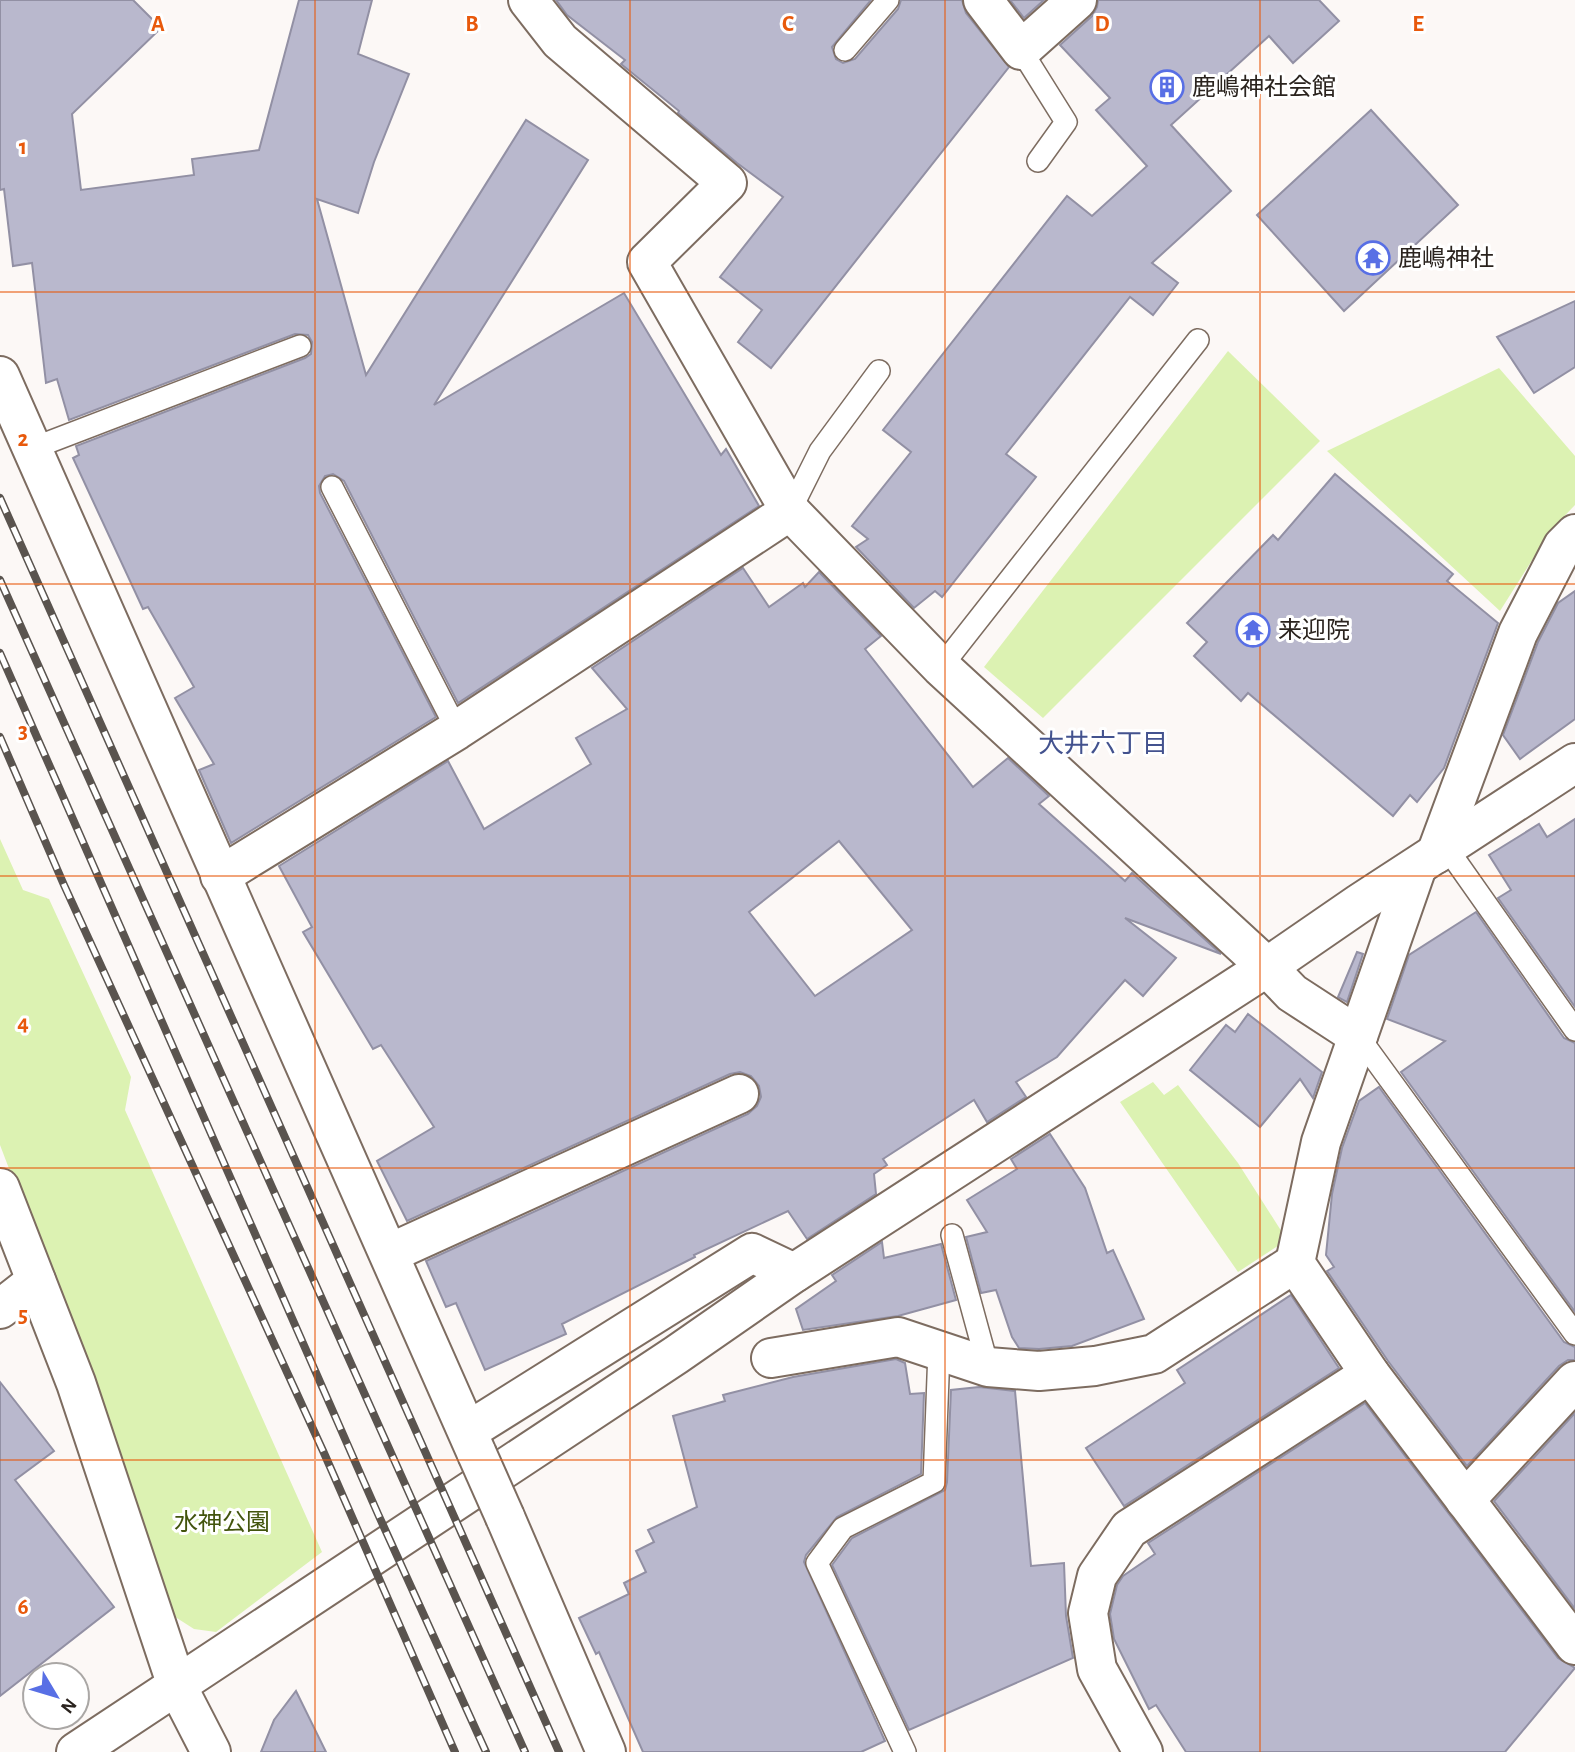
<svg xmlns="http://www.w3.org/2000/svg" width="1575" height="1752" viewBox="0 0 1575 1752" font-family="'Alegreya Sans','Noto Sans JP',sans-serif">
<rect width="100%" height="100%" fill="#fcf8f6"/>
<g fill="#dcf2b2">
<polygon points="1228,351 1320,441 1043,718 984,667"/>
<polygon points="1499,368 1575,456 1575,505 1551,530 1500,611 1327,451"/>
<polygon points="0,839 23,890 49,899 131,1077 125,1110 322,1552 216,1632 194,1629 169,1613 29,1221 0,1145"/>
<polygon points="1153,1082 1164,1095 1178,1085 1238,1163 1287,1240 1238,1272 1120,1102"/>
</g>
<g fill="#b9b8cd" stroke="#9290a4" stroke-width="2" fill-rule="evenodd">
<polygon points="0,0 133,0 161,28 72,114 81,190 194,175 192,159 259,150 299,0 372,0 358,54 409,74 374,162 358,213 317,199 366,375 526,120 588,160 434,405 624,293 721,455 726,449 759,506 458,703 344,481 333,474 325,476 319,486 320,493 436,717 231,843 199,770 214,764 175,698 194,687 148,607 143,609 73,458 79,455 76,446 305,358 311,354 312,342 308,335 295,334 69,420 57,379 46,383 32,263 13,266 4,189 0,190"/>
<polygon points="556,0 871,0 832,47 836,59 843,63 855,59 898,9 901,0 962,0 966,13 1009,67 771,368 738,342 762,310 720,277 783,197 737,163 678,113 679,111 621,64 625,60 567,15"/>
<polygon points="1010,0 1044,0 1024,18"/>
<polygon points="1098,0 1319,0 1339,21 1293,63 1269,36 1171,125 1231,191 1152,263 1178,283 1153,315 1130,297 1006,454 1036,477 942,597 935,591 914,608 856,547 868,539 852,526 911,452 883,430 1067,196 1092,216 1147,166 1096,110 1110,98 1060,45 1092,16 1097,7"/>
<polygon points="1371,110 1458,205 1344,311 1257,215"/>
<polygon points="1575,301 1575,367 1534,393 1497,337"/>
<polygon points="1335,474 1453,574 1447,581 1498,623 1444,768 1417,802 1410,795 1393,816 1248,693 1241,701 1194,656 1207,642 1187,623 1273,535 1278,540"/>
<path d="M 743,568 L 769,607 L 803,583 L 805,587 L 819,572 L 881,636 L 865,649 L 973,787 L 1008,758 L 1049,796 L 1039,804 L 1125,881 L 1132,873 L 1221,954 L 1125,918 L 1176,958 L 1143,996 L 1125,980 L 1057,1057 L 1016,1082 L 1026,1097 L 987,1122 L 974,1100 L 883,1159 L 887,1165 L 874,1174 L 876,1194 L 807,1239 L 788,1211 L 694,1255 L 695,1257 L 562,1324 L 566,1334 L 485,1370 L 456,1303 L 446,1307 L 426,1261 L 748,1114 L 757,1106 L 761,1097 L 759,1086 L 751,1076 L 740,1072 L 730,1074 L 407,1221 L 377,1161 L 434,1127 L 381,1045 L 373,1049 L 303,932 L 312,927 L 279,866 L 448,761 L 484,829 L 591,764 L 576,738 L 627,709 L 592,668 ZM 839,841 L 912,930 L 815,996 L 749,912 Z"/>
<polygon points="1575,591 1575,719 1520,759 1503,735 1538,642 1558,603"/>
<polygon points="1575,819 1575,1007 1498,898 1511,890 1489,855 1539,824 1547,837"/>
<polygon points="1476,912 1564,1038 1575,1043 1575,1312 1401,1072 1445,1041 1387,1019 1409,955"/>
<polygon points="1357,952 1363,954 1347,1002 1338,997"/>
<polygon points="1248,1014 1322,1072 1313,1098 1300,1079 1260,1127 1190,1070 1226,1025 1235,1032"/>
<polygon points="1379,1087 1564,1342 1575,1347 1575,1360 1568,1360 1559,1366 1467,1466 1388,1361 1327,1271 1334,1267 1326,1255 1332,1194 1342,1148 1359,1101"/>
<polygon points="1050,1134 1085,1188 1107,1253 1113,1250 1144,1319 1072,1346 1039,1349 1019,1348 1012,1337 996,1290 981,1293 966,1237 987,1232 967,1200 1017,1169 1011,1159"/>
<polygon points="882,1242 884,1258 941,1244 956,1300 898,1316 803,1330 796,1309 836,1281 832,1275"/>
<polygon points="1291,1295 1339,1368 1124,1506 1086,1448 1185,1383 1177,1370"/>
<polygon points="896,1359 905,1363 910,1394 924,1393 921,1474 837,1517 806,1555 804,1562 885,1741 861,1752 643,1752 599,1652 596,1654 579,1618 629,1594 624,1583 646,1572 636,1551 654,1542 648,1530 697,1507 673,1416 725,1401 723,1395 793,1377"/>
<polygon points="0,1382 54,1451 15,1480 114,1607 0,1696"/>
<polygon points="979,1387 1015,1391 1031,1566 1064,1563 1066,1616 1073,1658 909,1730 832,1565 852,1538 945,1490 947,1482 951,1390"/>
<polygon points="1365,1403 1558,1658 1575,1668 1505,1752 1186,1752 1156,1705 1149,1709 1114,1639 1110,1614 1117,1585 1123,1576 1155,1554 1148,1543"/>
<polygon points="1575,1413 1575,1609 1494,1501"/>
<polygon points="296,1691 326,1752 261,1752 274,1720"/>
</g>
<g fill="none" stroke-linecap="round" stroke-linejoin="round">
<defs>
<g id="lane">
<polyline points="845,50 888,0"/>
<polyline points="1021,50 1066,122 1038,161"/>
<polyline points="31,449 300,346"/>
<polyline points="332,487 457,730"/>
<polyline points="790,511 820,451 879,371"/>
<polyline points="941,667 1198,340"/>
<polyline points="1446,847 1575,1030"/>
<polyline points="1358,1036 1575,1334"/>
<polyline points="952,1235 988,1367"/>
<polyline points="905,1752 817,1563 843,1528 934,1482 939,1351"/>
</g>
<g id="street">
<polyline points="528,0 560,41 727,183 647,262 790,511 941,667 1267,967 1292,993 1358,1036"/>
<polyline points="983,0 1021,50 1077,0"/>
<polyline points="0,376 477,1454"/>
<polyline points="1436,854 1518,633 1563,546 1575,534"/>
<polyline points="1417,867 1321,1142 1295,1263 1370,1374 1575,1645"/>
<polyline points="220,876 457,730 790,511"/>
<polyline points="0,1188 76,1383 177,1686 211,1752"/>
<polyline points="390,1253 739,1094"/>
<polyline points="0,1309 36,1281"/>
<polyline points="771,1358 898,1337 988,1367 1039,1371 1095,1366 1154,1354 1295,1263"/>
<polyline points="468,1431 752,1253 794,1273"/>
<polyline points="1465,1500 1575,1381"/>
<polyline points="505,1517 606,1752"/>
<polyline points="1143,1752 1097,1669 1088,1613 1097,1576 1129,1529 1370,1374"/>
</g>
<polyline id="secondary" points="76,1752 676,1355 794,1273 1267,967 1360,903 1575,763"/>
</defs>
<use href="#lane" stroke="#7d6c60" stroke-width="24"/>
<use href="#street" stroke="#7d6c60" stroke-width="42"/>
<use href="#secondary" stroke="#7d6c60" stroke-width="42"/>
<use href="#lane" stroke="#fff" stroke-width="21"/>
<use href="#street" stroke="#fff" stroke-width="38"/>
<use href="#secondary" stroke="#fff" stroke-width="38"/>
<defs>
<g id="rail">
<polyline points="0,498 559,1752"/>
<polyline points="0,580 525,1752"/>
<polyline points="0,653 378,1514 486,1752"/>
<polyline points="0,737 64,885 324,1453 455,1752"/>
</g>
</defs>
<use href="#rail" stroke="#5a544f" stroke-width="8"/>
<use href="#rail" stroke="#fff" stroke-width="5" stroke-dasharray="16" stroke-linecap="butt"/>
<defs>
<polyline id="street-bridge" points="477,1454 505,1517"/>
</defs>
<use href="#street-bridge" stroke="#7d6c60" stroke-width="42" stroke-linecap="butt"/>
<use href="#street-bridge" stroke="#fff" stroke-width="38"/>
</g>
<path fill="none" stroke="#e8590c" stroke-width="2" stroke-opacity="0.55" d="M 315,0 L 315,1752M 630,0 L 630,1752M 945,0 L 945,1752M 1260,0 L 1260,1752M 0,292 L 1575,292M 0,584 L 1575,584M 0,876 L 1575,876M 0,1168 L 1575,1168M 0,1460 L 1575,1460"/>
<defs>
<symbol id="building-ring" viewBox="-11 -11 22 22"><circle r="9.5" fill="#fff" stroke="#586fe5" stroke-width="1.5"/><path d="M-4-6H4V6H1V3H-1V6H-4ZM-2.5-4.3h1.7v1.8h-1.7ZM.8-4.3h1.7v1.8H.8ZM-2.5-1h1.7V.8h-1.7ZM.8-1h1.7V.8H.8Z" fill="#586fe5"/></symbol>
<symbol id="temple-ring" viewBox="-11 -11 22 22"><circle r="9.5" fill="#fff" stroke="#586fe5" stroke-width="1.5"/><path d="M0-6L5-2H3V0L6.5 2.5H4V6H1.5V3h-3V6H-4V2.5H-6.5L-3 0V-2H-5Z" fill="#586fe5"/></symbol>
</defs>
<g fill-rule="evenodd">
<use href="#building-ring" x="1148" y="68" width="38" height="38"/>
<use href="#temple-ring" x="1354" y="239" width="38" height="38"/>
<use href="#temple-ring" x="1234" y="611" width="38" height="38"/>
</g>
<g text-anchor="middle" stroke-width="6" stroke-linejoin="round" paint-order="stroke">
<g font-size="24" fill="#2a231e" stroke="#fff" text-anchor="start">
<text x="1192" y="95">鹿嶋神社会館</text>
<text x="1398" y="266">鹿嶋神社</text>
<text x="1278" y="638">来迎院</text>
</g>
<g font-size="24" fill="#42540d" stroke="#fff">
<text x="222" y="1530">水神公園</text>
</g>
<g font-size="26" fill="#43528e" stroke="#fff">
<text x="1103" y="752">大井六丁目</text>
</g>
</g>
<g font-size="23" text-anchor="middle" font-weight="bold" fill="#e8590c" stroke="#fff" stroke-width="6" stroke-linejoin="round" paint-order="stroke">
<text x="158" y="31">A</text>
<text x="472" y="31">B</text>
<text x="788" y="31">C</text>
<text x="1102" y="31">D</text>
<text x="1418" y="31">E</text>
<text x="23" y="154">1</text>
<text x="23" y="446">2</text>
<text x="23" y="738">3</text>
<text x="23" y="1030">4</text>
<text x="23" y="1322">5</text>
<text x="23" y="1614">6</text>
</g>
<g transform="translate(56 1696) rotate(128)"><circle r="33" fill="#ffffff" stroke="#aaa7a5" stroke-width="2"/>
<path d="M0-5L12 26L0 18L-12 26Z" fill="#586fe5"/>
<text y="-10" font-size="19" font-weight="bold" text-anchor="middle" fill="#2a231e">N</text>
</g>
</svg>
